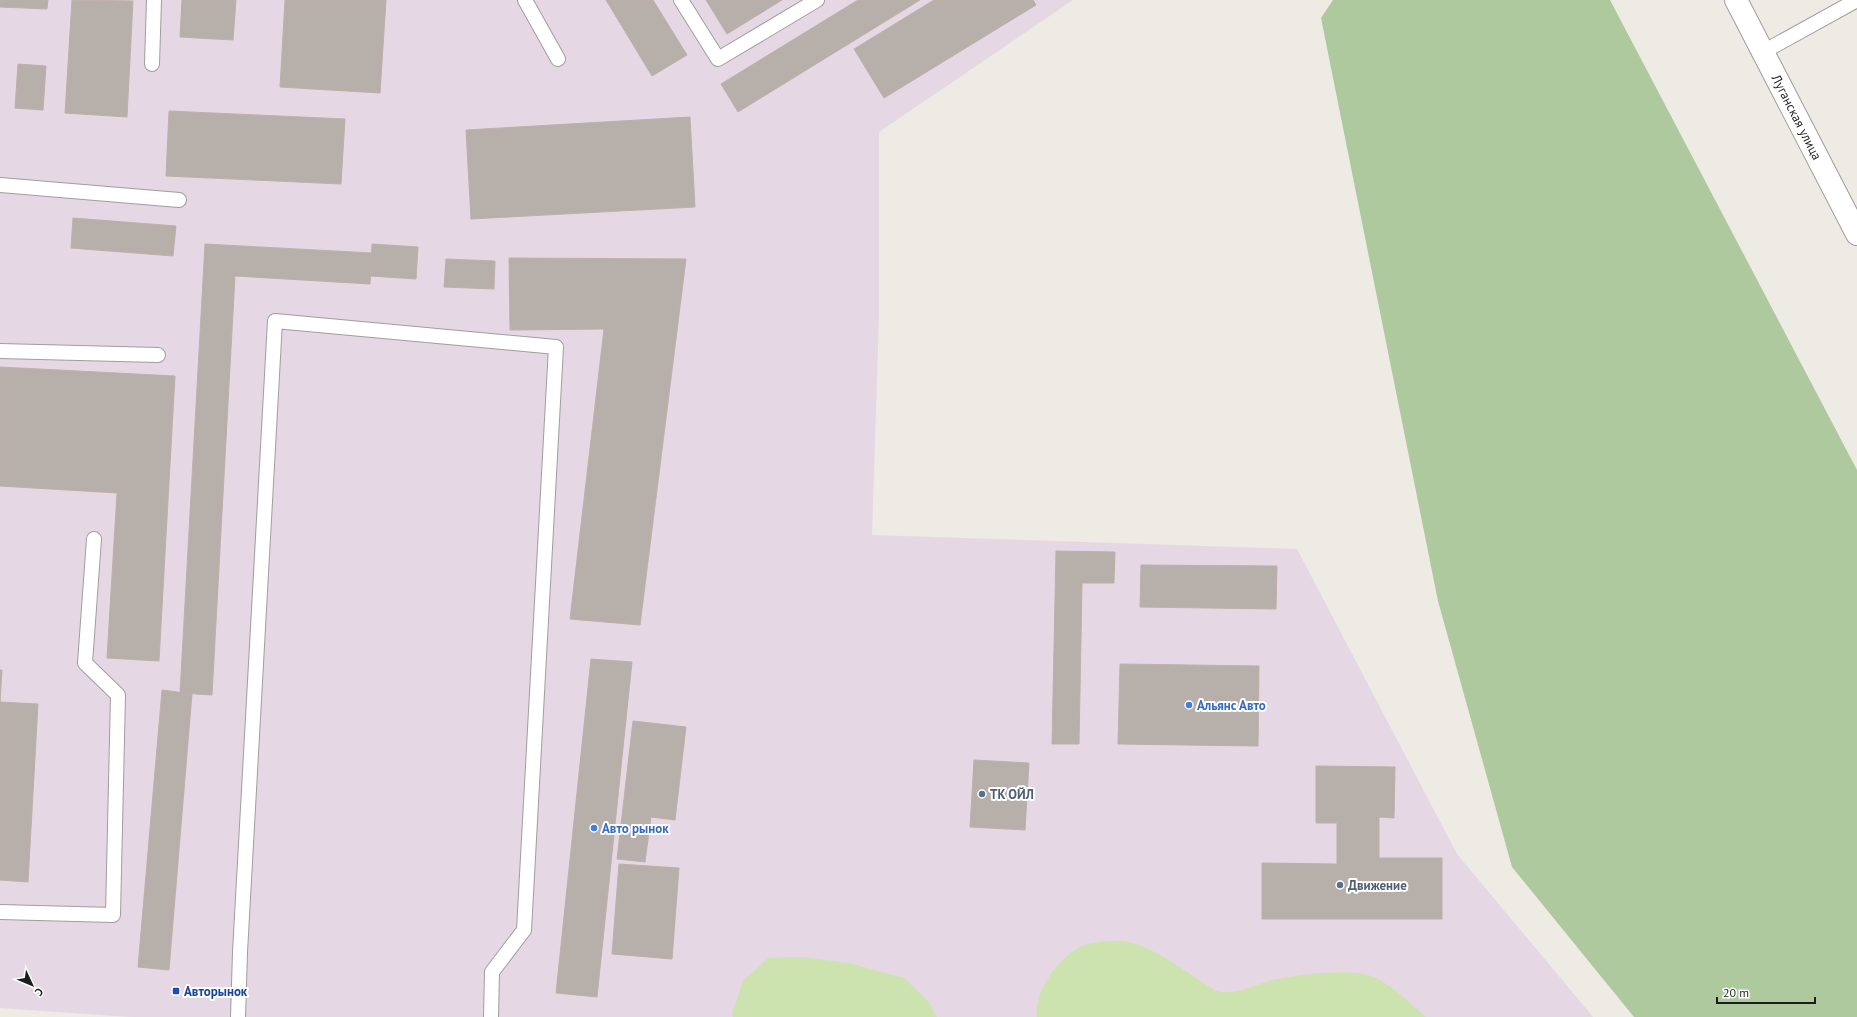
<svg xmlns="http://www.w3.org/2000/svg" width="1857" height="1017" viewBox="0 0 1857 1017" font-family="'PT Sans',sans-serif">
<rect width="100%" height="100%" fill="#eeeae4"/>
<polygon fill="#e6d7e4" points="0,0 1073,0 879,132 879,315 872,535 1297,549 1457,854 1593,1017 130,1017 0,1008"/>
<g fill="#cce3af">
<path d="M 1121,941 C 1151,943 1190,975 1216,991 C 1235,996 1252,986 1269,981 C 1294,975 1356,966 1378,979 C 1396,989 1411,1004 1426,1017 L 1037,1017 C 1034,991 1057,961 1078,948 C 1091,941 1107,941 1121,941 Z"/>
<polygon points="801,957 849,963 904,978 928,1001 937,1017 733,1017 732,1013 743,981 768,958"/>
</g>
<polygon fill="#adc99d" points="1333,0 1610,0 1857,470 1857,1017 1634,1017 1512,867 1438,601 1321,18"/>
<g fill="#b7afaa" stroke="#beb0a8">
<polygon points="0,0 48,0 47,9 0,7"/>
<polygon points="72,0 133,1 127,117 65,113"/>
<polygon points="182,0 236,0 233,40 180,37"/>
<polygon points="285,0 386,0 380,93 280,87"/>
<polygon points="606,0 653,0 687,55 652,76"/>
<polygon points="706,0 782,0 727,34"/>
<polygon points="858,0 920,0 738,112 721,84"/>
<polygon points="934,0 1033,0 1036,5 884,98 854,49"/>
<polygon points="18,64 46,66 43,110 15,108"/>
<polygon points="169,111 345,119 341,184 166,176"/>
<polygon points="690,117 695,207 471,219 466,130"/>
<polygon points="73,218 176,226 173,256 71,248"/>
<polygon points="205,244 372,253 370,284 235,276 212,695 180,693"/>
<polygon points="372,244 418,247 416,279 370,276"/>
<polygon points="509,258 686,259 640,625 570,619 604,329 510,330"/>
<polygon points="446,259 495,261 494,289 444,287"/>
<polygon points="0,367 175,376 159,661 107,658 117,493 0,486"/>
<polygon points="1056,551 1115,552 1114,583 1082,583 1079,744 1052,744"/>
<polygon points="1141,565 1277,566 1276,609 1140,607"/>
<polygon points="591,659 632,662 597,997 556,993"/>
<polygon points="1120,664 1259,666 1258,746 1118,744"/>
<polygon points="0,670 2,670 0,702"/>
<polygon points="162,690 192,694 169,970 138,967"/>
<polygon points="0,702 38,704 28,882 0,880"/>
<polygon points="633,721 686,727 675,820 651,817 645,862 617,859"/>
<polygon points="974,760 1029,763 1025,830 970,827"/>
<polygon points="1316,766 1395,767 1394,818 1379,817 1379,858 1442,858 1442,919 1262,919 1262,863 1337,864 1337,823 1316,823"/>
<polygon points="619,864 679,868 672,959 612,954"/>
</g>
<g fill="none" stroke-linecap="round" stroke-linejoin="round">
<defs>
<g id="service">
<polyline points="525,0 558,59"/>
<polyline points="681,0 718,59 817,0"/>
<polyline points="1763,52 1857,0"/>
<polyline points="152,64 154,0"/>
<polyline points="0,185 179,200"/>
<polyline points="0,351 158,355"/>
<polyline points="0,912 113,915 118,695 85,663 94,539"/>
<polyline points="238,1017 240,952 275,321 556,347 524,930 492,972 491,1017"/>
</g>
<polyline id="minor" points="1736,0 1857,234"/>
</defs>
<use href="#service" stroke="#9e9e9e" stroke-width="16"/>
<use href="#minor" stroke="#9e9e9e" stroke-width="24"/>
<use href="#service" stroke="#fff" stroke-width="14"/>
<use href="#minor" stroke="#fff" stroke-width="22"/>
</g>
<g fill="#3f7fe0" stroke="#fff" stroke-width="1.5">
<circle cx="1189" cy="705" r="4"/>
<circle cx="594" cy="828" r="4"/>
</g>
<g fill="#5c6f8a" stroke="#fff" stroke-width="1.5">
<circle cx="982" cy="794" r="4"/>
<circle cx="1340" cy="885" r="4"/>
</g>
<rect fill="#1a4fb4" stroke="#fff" stroke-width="1.5" x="172" y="987" width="8" height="8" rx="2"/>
<g text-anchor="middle" stroke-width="4" stroke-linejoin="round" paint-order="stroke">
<g font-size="13" fill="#1d1d1d" stroke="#fff">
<text transform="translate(1797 117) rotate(63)" y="5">Луганская улица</text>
</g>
<g font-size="13" font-weight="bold" fill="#366cbe" stroke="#fff" text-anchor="start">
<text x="1197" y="710">Альянс Авто</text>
<text x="602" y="833">Авто рынок</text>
</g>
<g font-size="13" font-weight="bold" fill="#4e5e75" stroke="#fff" text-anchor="start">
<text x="990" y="799">ТК ОЙЛ</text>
<text x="1348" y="890">Движение</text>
</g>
<g font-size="13" font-weight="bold" fill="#164399" stroke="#fff" text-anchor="start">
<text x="184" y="996">Авторынок</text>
</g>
</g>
<g transform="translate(32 985) rotate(134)" stroke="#ffffff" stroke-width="3" paint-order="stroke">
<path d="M0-3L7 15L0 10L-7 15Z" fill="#1d1d1d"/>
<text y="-6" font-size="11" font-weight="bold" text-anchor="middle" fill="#1d1d1d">С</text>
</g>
<path d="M1717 997v6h98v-6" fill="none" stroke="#1d1d1d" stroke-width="2"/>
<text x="1723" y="997" font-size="12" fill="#1d1d1d" stroke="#ffffff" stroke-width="3" paint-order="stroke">20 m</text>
</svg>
